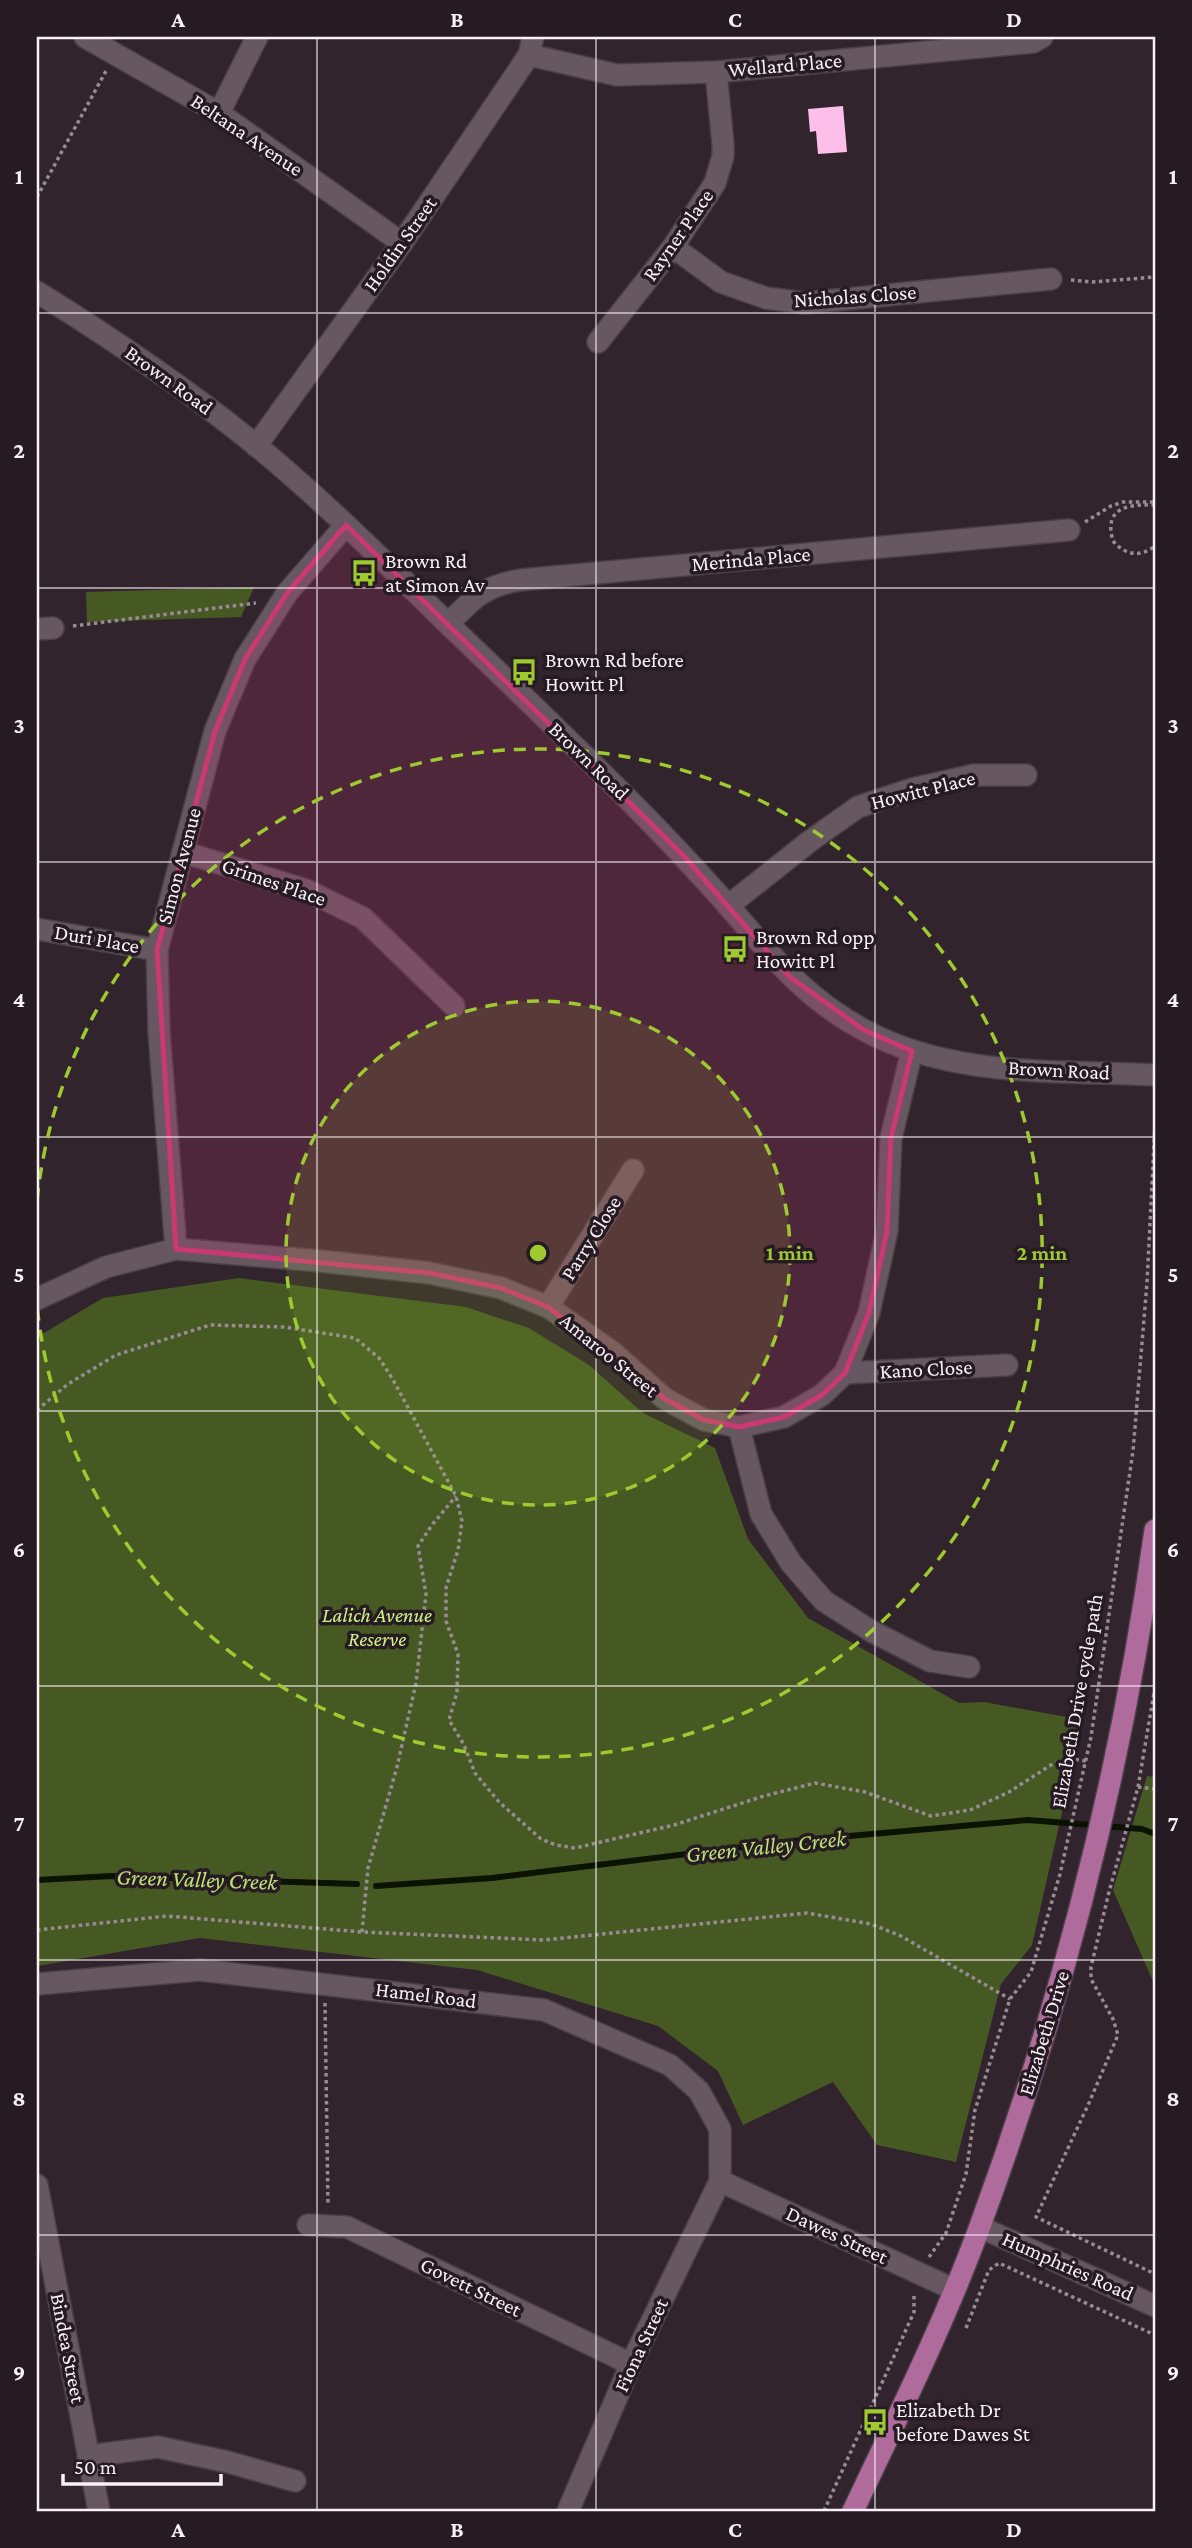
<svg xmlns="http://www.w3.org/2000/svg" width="1192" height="2548" viewBox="0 0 1192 2548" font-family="'Crimson Pro',serif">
<rect width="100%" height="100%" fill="#31242d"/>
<g fill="#475923">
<polygon points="254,587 241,617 87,622 86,592"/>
<polygon points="239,1278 466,1307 529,1328 589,1365 643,1413 715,1448 748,1539 808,1618 959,1703 984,1702 1083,1720 1032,1945 1001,1984 956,2162 877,2145 833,2082 743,2125 718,2071 658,2026 477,1970 200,1938 37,1966 37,1337 103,1298"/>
<polygon points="1147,1776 1155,1777 1155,1986 1113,1890"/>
</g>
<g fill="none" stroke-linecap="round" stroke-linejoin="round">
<g stroke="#0b1200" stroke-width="6">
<polyline points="37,1880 112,1876 357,1884"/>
<polyline points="376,1886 492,1878 793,1841 1028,1820 1142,1829 1155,1834"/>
</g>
</g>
<polygon fill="#fdbfea" points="843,106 847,152 818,154 816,131 810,132 808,109"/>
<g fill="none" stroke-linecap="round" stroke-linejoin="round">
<defs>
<g id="minor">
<polyline points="85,37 219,113 402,243"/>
<polyline points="529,55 617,75 716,72 1033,42 1042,37"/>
<polyline points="219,113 257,37"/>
<polyline points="673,247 721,282 766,298 805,303 1051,279"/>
<polyline points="598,342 673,247 715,183 723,156 723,144 716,72"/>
<polyline points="256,446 402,243 529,55 533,37"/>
<path d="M 448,624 C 473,598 484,586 520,580 L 1069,530"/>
<polyline points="37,629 53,628"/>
<polyline points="183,852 306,890 363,918 454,1006"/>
<polyline points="728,906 810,841 858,807 912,789 974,775 1026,775"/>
<polyline points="37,929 157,950"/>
<polyline points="176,1249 159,1032 157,950 215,731 245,659 287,593 346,525"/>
<polyline points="37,1299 106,1267 176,1249 320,1261 429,1273 501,1288 548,1307 611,1351 665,1399 704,1420 739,1427 784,1417 822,1395 845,1373 869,1313 887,1231 891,1138 912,1051"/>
<polyline points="548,1307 633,1170"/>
<polyline points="845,1373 1007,1365"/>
<polyline points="739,1427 761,1514 791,1563 824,1601 871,1631 930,1661 969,1667"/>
<polyline points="37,1984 200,1970 544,2010 670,2065 699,2091 720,2129 720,2181 631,2364 568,2511"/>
<polyline points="720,2181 955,2290"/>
<polyline points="37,2185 99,2511"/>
<polyline points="308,2225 347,2227 631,2364"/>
<polyline points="980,2227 1155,2306"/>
<polyline points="88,2456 158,2447 228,2462 295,2481"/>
</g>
<path id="tertiary" d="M 37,292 C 113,339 187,389 257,446 C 321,499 380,557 439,615 C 500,674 562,733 622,793 C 657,828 691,864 724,901 C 769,952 802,997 864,1030 C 952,1078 1058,1070 1155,1075"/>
<path id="primary" d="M 853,2511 C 897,2418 944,2324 980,2226 C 1063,2001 1122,1768 1155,1530"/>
</defs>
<use href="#minor" stroke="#4a3f47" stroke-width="24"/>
<use href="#tertiary" stroke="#4a3f47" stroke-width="24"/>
<use href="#primary" stroke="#4a3f47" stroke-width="24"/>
<g stroke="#978c94" stroke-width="3.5" stroke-dasharray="3.5 3.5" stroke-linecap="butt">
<polyline points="37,197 106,71"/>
<polyline points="1071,280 1092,282 1155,277"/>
<path d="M 1155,505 C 1129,504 1103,507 1113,541 C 1125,555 1140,558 1155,546"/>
<polyline points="1085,522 1111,506 1123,502 1155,502"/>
<polyline points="73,626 256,603"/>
<polyline points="1155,1054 1155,1043"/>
<polyline points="37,1410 68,1384 116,1355 210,1325 284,1327 355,1338 379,1358 392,1378 456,1496 462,1521 458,1550 446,1588 446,1621 458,1654 457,1692 449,1720 464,1745 475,1773 499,1802 541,1839 556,1845 575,1848 674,1825 764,1796 815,1783 865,1792 931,1816 970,1810 1009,1792 1051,1765 1066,1758 1086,1761"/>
<polyline points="1155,1687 1138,1787 1109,1892 1091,1967 1091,1979 1113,2019 1118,2035 1089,2103 1036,2217 1155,2274"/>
<polyline points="1138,1787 1155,1789"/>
<polyline points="37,1930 167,1916 362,1932 544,1940 807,1913 871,1924 901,1936 1010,1999"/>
<polyline points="362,1932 368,1868 397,1767 416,1683 426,1594 418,1546 432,1525 456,1496"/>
<polyline points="325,2003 328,2205"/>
<polyline points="929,2257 946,2233 966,2174 975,2110 1010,1999 1031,1972 1060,1874 1091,1737 1133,1451 1147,1283 1155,1124"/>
<polyline points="966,2328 989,2270 999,2263 1155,2335"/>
<polyline points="824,2511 914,2312 914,2293"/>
</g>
<use href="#minor" stroke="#665761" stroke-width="21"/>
<use href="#tertiary" stroke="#665761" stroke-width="21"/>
<use href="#primary" stroke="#b06b9d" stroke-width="21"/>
</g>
<path fill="#ca3972" fill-opacity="0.2" stroke="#ca3972" stroke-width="5" stroke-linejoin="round" d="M 346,525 L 683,855 L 790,977 L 864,1030 L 912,1051 L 891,1138 L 887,1231 L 869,1313 L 845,1373 L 822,1395 L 784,1417 L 739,1427 L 704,1420 L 665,1399 L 548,1307 L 501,1288 L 429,1273 L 176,1249 L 157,950 L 215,731 L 245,659 L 287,593 Z"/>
<path fill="none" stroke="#faf1f7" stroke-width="2" stroke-opacity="0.55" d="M 317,37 L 317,2511M 596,37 L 596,2511M 875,37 L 875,2511M 37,313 L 1155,313M 37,588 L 1155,588M 37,862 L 1155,862M 37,1137 L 1155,1137M 37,1411 L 1155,1411M 37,1686 L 1155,1686M 37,1960 L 1155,1960M 37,2235 L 1155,2235"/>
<circle cx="538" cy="1253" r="252" fill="#9eca2f" fill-opacity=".12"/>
<g fill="none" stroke="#9eca2f" stroke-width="3.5" stroke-dasharray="12 9">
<circle cx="538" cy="1253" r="252"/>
<path d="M37 1200A504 504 0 1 1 37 1306"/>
</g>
<defs>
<symbol id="bus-bare" viewBox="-9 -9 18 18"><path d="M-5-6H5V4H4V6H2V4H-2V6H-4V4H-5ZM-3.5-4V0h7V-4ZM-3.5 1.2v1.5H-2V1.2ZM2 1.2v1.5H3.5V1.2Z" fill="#9eca2f" stroke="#271b23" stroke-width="2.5" paint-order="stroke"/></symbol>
</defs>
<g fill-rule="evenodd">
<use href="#bus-bare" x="345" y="554" width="38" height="38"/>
<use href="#bus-bare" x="505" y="653" width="38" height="38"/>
<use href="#bus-bare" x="716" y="930" width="38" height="38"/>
<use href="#bus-bare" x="856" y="2403" width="38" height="38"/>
</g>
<g text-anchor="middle" stroke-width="7" stroke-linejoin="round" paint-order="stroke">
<g font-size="21" fill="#faf1f7" stroke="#271b23">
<text transform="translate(785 65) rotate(-5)" y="7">Wellard Place</text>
<text transform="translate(247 135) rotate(34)" y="7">Beltana Avenue</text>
<text transform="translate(678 235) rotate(-55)" y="7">Rayner Place</text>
<text transform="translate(400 244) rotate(-55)" y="7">Holdin Street</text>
<text transform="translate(855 296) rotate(-4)" y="7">Nicholas Close</text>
<text transform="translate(169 380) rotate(36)" y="7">Brown Road</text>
<text transform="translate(751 559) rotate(-5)" y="7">Merinda Place</text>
<text transform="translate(589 761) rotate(44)" y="7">Brown Road</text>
<text transform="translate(923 790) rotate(-14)" y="7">Howitt Place</text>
<text transform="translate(179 866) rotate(-75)" y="7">Simon Avenue</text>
<text transform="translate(274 882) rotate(19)" y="7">Grimes Place</text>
<text transform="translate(97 939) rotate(10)" y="7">Duri Place</text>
<text transform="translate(1059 1070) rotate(3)" y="7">Brown Road</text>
<text transform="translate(591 1238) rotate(-58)" y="7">Parry Close</text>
<text transform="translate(609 1355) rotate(39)" y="7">Amaroo Street</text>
<text transform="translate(926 1369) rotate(-3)" y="7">Kano Close</text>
<text transform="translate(1077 1701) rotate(-80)" y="7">Elizabeth Drive cycle path</text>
<text transform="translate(426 1995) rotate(7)" y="7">Hamel Road</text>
<text transform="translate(1044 2033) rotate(-73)" y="7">Elizabeth Drive</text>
<text transform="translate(837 2235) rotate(25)" y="7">Dawes Street</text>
<text transform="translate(1068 2266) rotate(24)" y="7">Humphries Road</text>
<text transform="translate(471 2287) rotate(26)" y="7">Govett Street</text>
<text transform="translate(641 2345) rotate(-65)" y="7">Fiona Street</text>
<text transform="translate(68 2348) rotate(79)" y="7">Bindea Street</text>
</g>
<g font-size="21" fill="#faf1f7" stroke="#271b23" text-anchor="start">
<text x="385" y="568">Brown Rd<tspan x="385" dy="24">at Simon Av</tspan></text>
<text x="545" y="667">Brown Rd before<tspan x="545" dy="24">Howitt Pl</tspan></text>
<text x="756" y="944">Brown Rd opp<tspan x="756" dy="24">Howitt Pl</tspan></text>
<text x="896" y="2417">Elizabeth Dr<tspan x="896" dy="24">before Dawes St</tspan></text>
</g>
<g font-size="21" font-style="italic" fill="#cef387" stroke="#271b23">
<text x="377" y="1622">Lalich Avenue<tspan x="377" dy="24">Reserve</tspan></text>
</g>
<g font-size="23" font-style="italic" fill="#bde276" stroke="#271b23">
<text transform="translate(766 1846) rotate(-6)" y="8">Green Valley Creek</text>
<text transform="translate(197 1879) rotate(2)" y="8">Green Valley Creek</text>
</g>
</g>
<circle cx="538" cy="1253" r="10" fill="#9eca2f" stroke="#271b23" stroke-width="3.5"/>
<g font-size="21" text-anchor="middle" font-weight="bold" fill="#9eca2f" stroke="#271b23" stroke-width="7" stroke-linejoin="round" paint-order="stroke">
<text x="790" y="1260">1 min</text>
<text x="1042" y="1260">2 min</text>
</g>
<rect width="1192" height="2548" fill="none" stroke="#271b23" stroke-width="77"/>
<path d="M63 2474v10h158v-10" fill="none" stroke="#faf1f7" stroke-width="3.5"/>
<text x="74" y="2474" font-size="21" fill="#faf1f7" stroke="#271b23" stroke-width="5" paint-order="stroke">50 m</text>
<rect x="38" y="38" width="1116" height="2472" fill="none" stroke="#faf1f7" stroke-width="2.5"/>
<g font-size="23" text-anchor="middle" font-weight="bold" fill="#faf1f7">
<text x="178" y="27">A</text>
<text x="457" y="27">B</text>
<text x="735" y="27">C</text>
<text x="1014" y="27">D</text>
<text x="19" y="184">1</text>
<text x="1173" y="184">1</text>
<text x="19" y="458">2</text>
<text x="1173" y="458">2</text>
<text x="19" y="733">3</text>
<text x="1173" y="733">3</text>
<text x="19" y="1007">4</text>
<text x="1173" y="1007">4</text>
<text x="19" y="1282">5</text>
<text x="1173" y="1282">5</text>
<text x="19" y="1557">6</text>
<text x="1173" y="1557">6</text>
<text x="19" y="1831">7</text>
<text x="1173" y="1831">7</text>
<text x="19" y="2106">8</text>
<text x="1173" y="2106">8</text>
<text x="19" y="2380">9</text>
<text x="1173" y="2380">9</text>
<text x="178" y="2537">A</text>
<text x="457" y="2537">B</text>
<text x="735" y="2537">C</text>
<text x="1014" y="2537">D</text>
</g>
</svg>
